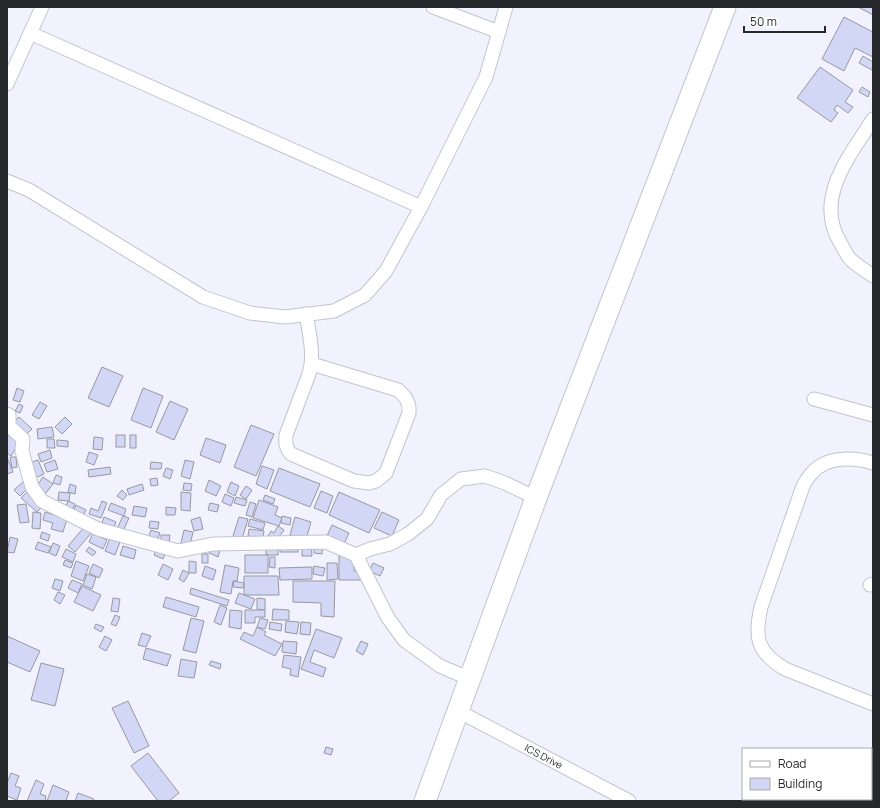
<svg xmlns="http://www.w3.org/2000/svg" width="880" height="808" viewBox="0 0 880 808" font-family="Manrope,sans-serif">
<rect width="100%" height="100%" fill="#f1f2fd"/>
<g fill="#d2d7f6" stroke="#9798a2">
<polygon points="858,7 873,7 873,15"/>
<polygon points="844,17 873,32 873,57 855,48 844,71 822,59"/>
<polygon points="863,56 873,62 872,70 859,63"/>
<polygon points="820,67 853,90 845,102 853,107 848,113 837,105 834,110 838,113 831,122 797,98"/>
<polygon points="862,87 870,92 868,97 859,92"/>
<polygon points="102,367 123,376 109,407 88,398"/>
<polygon points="17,388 24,391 20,402 13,400"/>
<polygon points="143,388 163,396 151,428 131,420"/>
<polygon points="170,401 188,409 174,440 156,432"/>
<polygon points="40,402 47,406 39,419 32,415"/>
<polygon points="19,404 23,406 20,413 15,411"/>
<polygon points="19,417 32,429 23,437 11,424"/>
<polygon points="65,417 72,424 62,434 55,427"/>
<polygon points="251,425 274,434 256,476 234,467"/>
<polygon points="52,427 54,437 38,439 37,429"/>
<polygon points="10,432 21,439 11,456 7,453 7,437"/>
<rect x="116" y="435" width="9" height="12"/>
<rect x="130" y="435" width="6" height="13"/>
<polygon points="94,437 103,438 102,450 93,449"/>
<polygon points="206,438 226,445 220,463 200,455"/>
<polygon points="47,439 54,439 55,448 47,448"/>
<polygon points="57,440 68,441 68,447 57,446"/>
<polygon points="50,450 52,458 41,462 38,454"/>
<polygon points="89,452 98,455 94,465 86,462"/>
<polygon points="7,457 13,472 7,474"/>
<polygon points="10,457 16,457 17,467 12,468"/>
<polygon points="38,460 44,474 33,479 27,464"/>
<polygon points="55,460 58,469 47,472 44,464"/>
<polygon points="185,460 194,462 190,479 181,476"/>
<polygon points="151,462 162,463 161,469 150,469"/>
<polygon points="262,466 274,470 267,489 256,484"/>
<polygon points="110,467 111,474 89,477 88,470"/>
<polygon points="166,468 173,470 170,479 163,476"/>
<polygon points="279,468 320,484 310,507 270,491"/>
<polygon points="56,475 62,477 60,485 53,483"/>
<polygon points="43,477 53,484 45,494 36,487"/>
<polygon points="157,478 158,485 151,486 150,479"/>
<polygon points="209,480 221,486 216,496 205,491"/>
<polygon points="24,481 29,487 20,496 14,490"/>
<polygon points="231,482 239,486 235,496 227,492"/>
<polygon points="184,483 192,484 191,491 183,490"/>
<polygon points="70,484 76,486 75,494 68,492"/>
<polygon points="142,484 144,490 129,495 127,489"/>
<polygon points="246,486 252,490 246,499 240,495"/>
<polygon points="122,490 127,495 123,500 117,496"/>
<polygon points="321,491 333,496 327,513 314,508"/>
<polygon points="27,492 43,506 37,512 21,498"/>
<polygon points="59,492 70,493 69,501 58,500"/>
<polygon points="181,492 191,493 190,511 181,510"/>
<polygon points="339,492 380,510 369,533 329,515"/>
<polygon points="225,494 234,498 231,506 222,502"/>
<polygon points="265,495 275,499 273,504 263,500"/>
<polygon points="236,497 247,500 245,506 234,503"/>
<polygon points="259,500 278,507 275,515 282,518 279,526 253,518"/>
<polygon points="68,501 75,504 71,513 64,510"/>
<polygon points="102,501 107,503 101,518 89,514 91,508 98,511"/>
<polygon points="250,502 256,504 252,517 246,515"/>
<polygon points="111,503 126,509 124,516 108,510"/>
<polygon points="210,503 219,505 217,512 208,510"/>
<polygon points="26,504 29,522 20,523 17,505"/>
<polygon points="76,505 86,510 82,518 72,514"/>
<polygon points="134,506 147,508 145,517 132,515"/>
<polygon points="166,507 176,508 175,515 166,515"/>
<polygon points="33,512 41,513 40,529 32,528"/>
<polygon points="45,512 67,519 63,532 51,529 53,523 43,520"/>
<polygon points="382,512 399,520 392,536 374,528"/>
<polygon points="123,516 129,518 122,533 116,531"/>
<polygon points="282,516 291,518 290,525 281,523"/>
<polygon points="104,517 116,522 113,530 101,526"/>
<polygon points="200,517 203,529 194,531 191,520"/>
<polygon points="239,517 248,519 242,539 233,536"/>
<polygon points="295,517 311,522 306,540 290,535"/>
<polygon points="250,519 265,523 263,530 248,526"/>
<polygon points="150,521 159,522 158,529 149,528"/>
<polygon points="86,525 93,531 75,552 68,546"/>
<polygon points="332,525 349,533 343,546 326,538"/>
<polygon points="278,526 284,530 276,541 268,536 271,531 274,533"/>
<polygon points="249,529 264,531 263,538 248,536"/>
<polygon points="151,530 160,533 156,544 147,541"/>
<polygon points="184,530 193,532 190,545 181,543"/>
<polygon points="42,532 50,535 48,541 40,538"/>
<polygon points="93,533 107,540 103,549 89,542"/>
<polygon points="161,535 170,535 169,543 161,542"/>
<polygon points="10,537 18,539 14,553 7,552"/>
<polygon points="110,538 120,542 115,555 105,551"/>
<polygon points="38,542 51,547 48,553 35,549"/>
<polygon points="53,543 60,546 56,556 49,553"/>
<polygon points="302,543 311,543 312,556 302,556"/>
<polygon points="314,544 323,544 322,554 314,553"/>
<rect x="266" y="545" width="12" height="10"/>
<polygon points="123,546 136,550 134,559 120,555"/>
<polygon points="211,546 220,550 218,557 209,553"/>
<rect x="280" y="546" width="18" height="6"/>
<polygon points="89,547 96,552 93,556 86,551"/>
<polygon points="157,547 166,551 163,559 154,555"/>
<polygon points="66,549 76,554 73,562 62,557"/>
<rect x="202" y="554" width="6" height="9"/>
<rect x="245" y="555" width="23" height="18"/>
<polygon points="339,556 354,556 354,571 362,571 363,580 339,580"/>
<polygon points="270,557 275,557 275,568 269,567"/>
<polygon points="65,560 73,563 71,568 63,565"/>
<polygon points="76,561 89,566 83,581 71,576"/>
<polygon points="189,561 196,562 196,573 189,573"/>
<polygon points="327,563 337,563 338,579 327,580"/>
<polygon points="373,563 384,568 380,576 369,571"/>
<polygon points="93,564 103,569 99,578 89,573"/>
<polygon points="163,564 173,569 168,580 158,575"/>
<polygon points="225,565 239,568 237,581 233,581 231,594 220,592"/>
<polygon points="205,566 216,570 213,580 202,576"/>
<polygon points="314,566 325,568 323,576 313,574"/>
<polygon points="312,567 312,579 280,580 279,568"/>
<polygon points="183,570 189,573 184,582 179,579"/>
<polygon points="87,574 96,577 92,589 83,585"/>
<polygon points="244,576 278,576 279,595 244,595"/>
<polygon points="55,579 63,581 60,591 52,588"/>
<polygon points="72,580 82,584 78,593 68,588"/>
<polygon points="234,581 244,583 243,588 233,587"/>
<polygon points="293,581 335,581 334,617 321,616 321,603 293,602"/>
<polygon points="82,586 101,595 93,611 74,602"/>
<polygon points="191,588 229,600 227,606 190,594"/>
<polygon points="58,592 65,595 60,604 54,600"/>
<polygon points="239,593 255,599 251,609 235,603"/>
<polygon points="166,597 199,607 196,617 163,607"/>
<polygon points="113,598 120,599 118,612 111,611"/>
<polygon points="257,598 265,599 265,610 257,609"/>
<polygon points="220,605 227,608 221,625 214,622"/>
<polygon points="273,609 289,610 289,620 272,620"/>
<polygon points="230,610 242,611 241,629 229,627"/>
<polygon points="245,610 265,610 265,617 255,617 255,623 245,623"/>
<polygon points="115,615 120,617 116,626 111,624"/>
<polygon points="191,618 204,621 196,653 183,650"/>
<polygon points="260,618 268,620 265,629 257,627"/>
<polygon points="286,621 299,622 297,634 285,632"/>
<polygon points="270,622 282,624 281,631 269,629"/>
<polygon points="301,622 311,623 310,635 300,634"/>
<polygon points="96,624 104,627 101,632 94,628"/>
<polygon points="257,627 266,632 264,635 282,644 275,656 240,639 244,632 253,636"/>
<polygon points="316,629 342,638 334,658 314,650 310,662 326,668 323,677 301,669"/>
<polygon points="142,633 151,636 146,647 138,645"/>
<polygon points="7,636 40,651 30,672 7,662"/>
<polygon points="105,636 112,640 106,651 99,647"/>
<polygon points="283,641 297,642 296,654 282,652"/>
<polygon points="361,641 368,644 363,655 356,651"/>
<polygon points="146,648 171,655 167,666 143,659"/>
<polygon points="284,655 301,657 298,677 290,675 291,669 282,667"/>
<polygon points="181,659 197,662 194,678 178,676"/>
<polygon points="211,661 221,664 220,669 209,665"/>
<polygon points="41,663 64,669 55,706 31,700"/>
<polygon points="128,701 149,746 134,753 112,708"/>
<polygon points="326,747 333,749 331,755 324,753"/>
<polygon points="148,753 179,793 169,801 158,801 131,766"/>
<polygon points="11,773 19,776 15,786 21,788 17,800 7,796 7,783"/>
<polygon points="36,780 44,784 40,794 46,796 45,801 27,801"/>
<polygon points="53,785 69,792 66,801 47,801"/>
<polygon points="78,793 94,799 93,801 75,801"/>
</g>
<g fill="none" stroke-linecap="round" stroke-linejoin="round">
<defs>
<g id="street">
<polyline points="433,7 499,32"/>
<polyline points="30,33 421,207"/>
<polyline points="7,84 42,7"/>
<path d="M 873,119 C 849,157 813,199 841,244 C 844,249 847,256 851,260 C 858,266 866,271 873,276"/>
<polyline points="7,181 29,190 203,297 250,313 285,317 334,311 365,295 386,271 421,207 486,77 506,7"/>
<path d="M 306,314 C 309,333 315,355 309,374 L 286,435 C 285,444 286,448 291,454 L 354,481 L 369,483 L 376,481 L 386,473 L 409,413 C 410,403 406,397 398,390 L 312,364"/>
<polyline points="814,399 873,415"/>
<polyline points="7,414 9,415 9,426 23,439 22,451 32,487 42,501 98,529 178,551 213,544 326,542 356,555 370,549 390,544 408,534 427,519 441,495 461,479 485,476 505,483 536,498"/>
<path d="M 873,463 C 854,457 826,456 812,473 C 808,477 806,481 803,486 L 761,607 C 754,638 757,652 785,669 L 873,704"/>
<polyline points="356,555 388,618 404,640 440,666 470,679"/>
<polyline points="870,585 873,584"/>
<path id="s1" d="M 458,711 L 629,801"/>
</g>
<polyline id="primary" points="425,801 536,498 725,7"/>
</defs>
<use href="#street" stroke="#c2c4ce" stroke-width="15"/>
<use href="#primary" stroke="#c2c4ce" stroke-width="23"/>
<use href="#street" stroke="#fff" stroke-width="13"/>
<use href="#primary" stroke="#fff" stroke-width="21"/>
</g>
<g text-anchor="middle" stroke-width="4" stroke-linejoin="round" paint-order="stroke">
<g font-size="10" fill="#27282c" stroke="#fff">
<text dy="4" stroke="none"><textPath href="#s1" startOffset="97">ICS Drive</textPath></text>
</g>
</g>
<rect width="880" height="808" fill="none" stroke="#27282c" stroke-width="16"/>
<rect x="742" y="748" width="130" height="52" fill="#ffffff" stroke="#a9a9ab"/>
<rect x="750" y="761" width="20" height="6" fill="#ffffff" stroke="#a9a9ab"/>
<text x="778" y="768" font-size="12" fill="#27282c">Road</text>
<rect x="750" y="778" width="20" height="12" fill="#d2d7f6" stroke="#a9a9ab"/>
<text x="778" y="788" font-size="12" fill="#27282c">Building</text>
<path d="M744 26v6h81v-6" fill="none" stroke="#27282c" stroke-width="2"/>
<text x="750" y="26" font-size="12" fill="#27282c" stroke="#ffffff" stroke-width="3" paint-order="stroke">50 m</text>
</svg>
